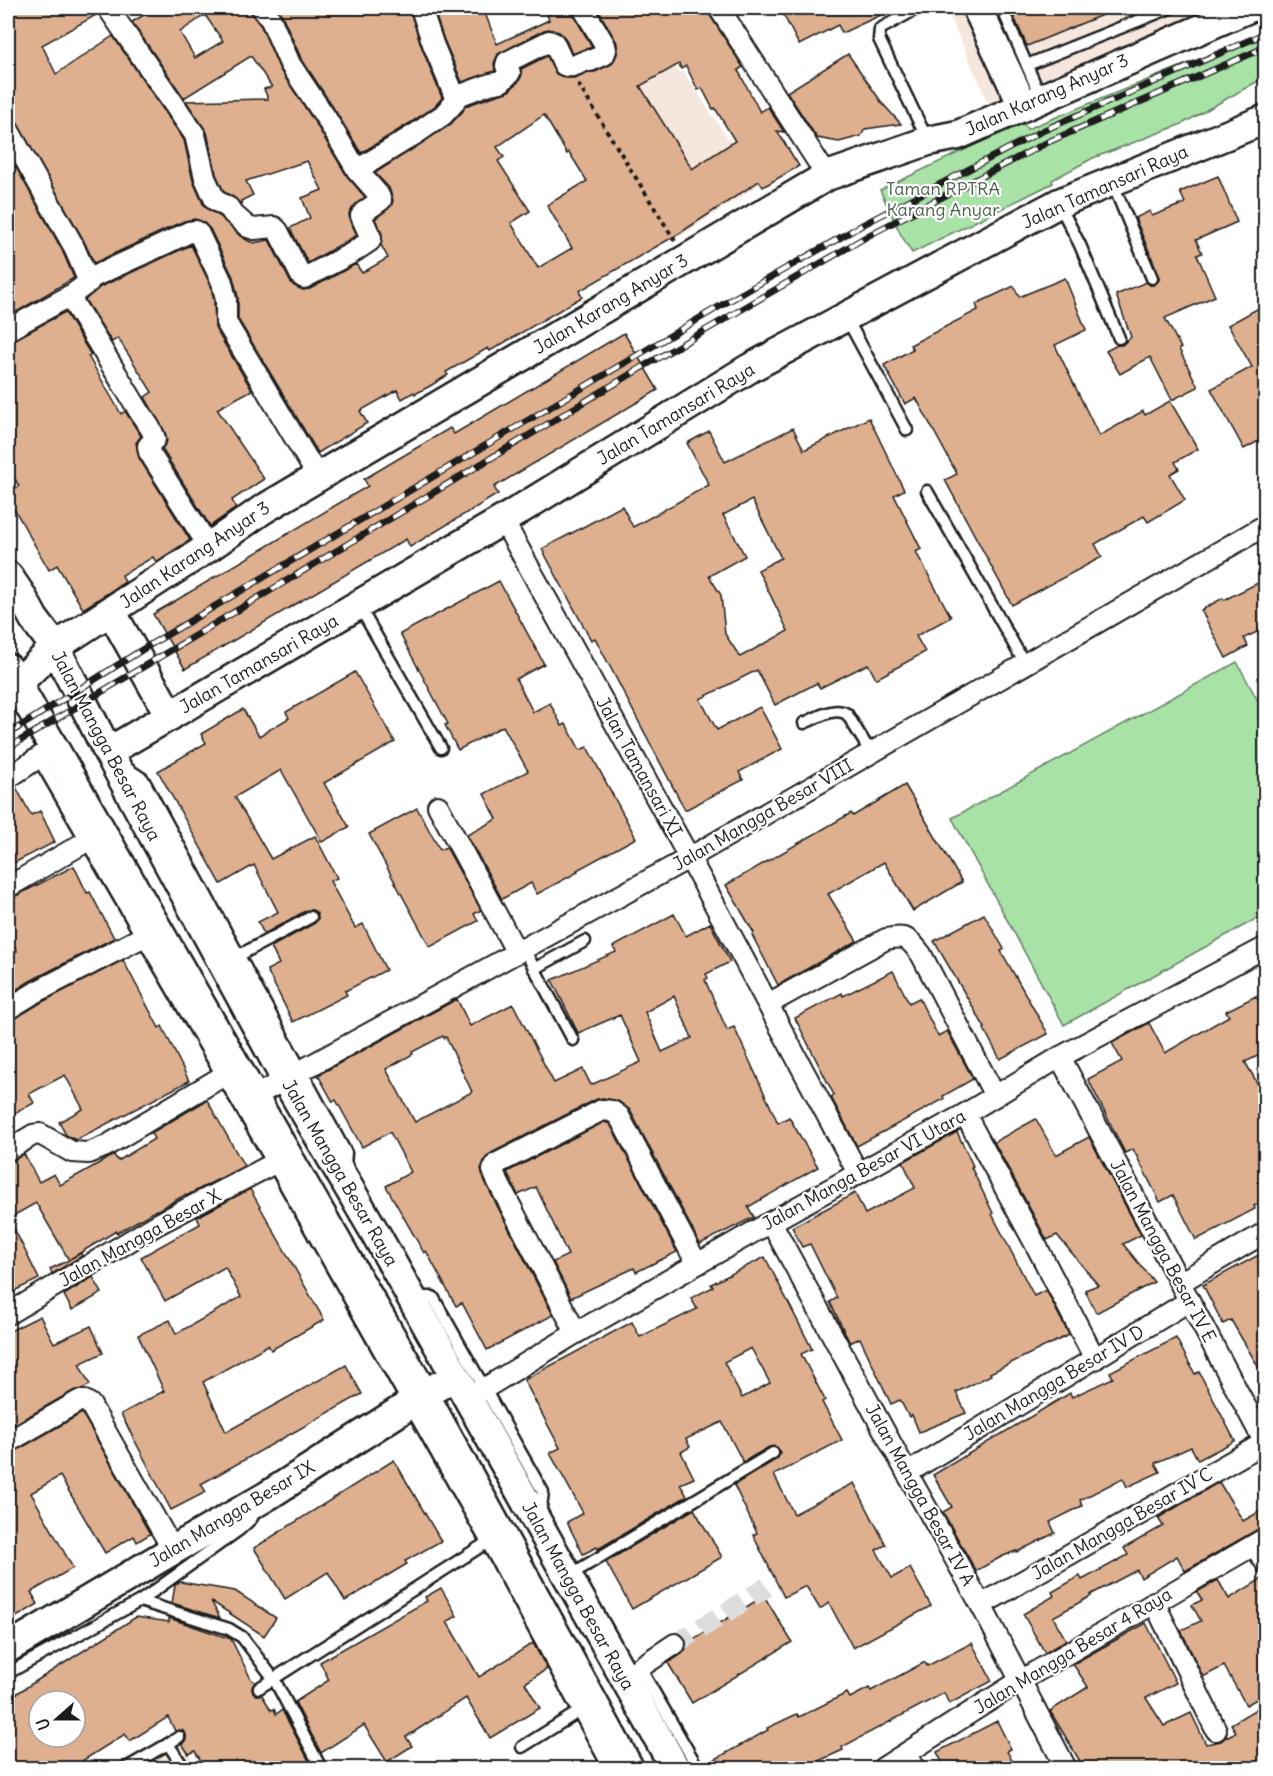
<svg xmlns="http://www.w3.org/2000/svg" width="1273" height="1776" viewBox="0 0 1273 1776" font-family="Delius,sans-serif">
<rect width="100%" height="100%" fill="#fff"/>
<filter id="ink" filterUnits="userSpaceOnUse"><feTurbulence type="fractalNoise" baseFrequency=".0167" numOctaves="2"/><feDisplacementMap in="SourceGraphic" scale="12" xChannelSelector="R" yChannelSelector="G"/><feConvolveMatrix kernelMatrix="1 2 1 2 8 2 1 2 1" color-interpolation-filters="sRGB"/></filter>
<g filter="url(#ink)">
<g fill="#f5e7dd">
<polygon points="946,8 1242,8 990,107"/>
<polygon points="660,43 680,73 683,71 759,185 676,239 582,92"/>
<polygon points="161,1740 180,1741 198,1768 112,1768"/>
</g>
<g fill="#a8e2a7" stroke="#627f62" stroke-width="1.5">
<polygon points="1265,32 1265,77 1182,124 1093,158 1052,180 1053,183 912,253 901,235 880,190 1023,122 1027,129"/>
<polygon points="1237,662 1265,714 1265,914 1064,1025 952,818"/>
</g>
<g fill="#deb08f" stroke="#1c1c1c" stroke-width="1.5" fill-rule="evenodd">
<path d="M 8,8 L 96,8 L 98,14 L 42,45 L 56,74 L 113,36 L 184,140 L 193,181 L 204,206 L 209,210 L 221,217 L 240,236 L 250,242 L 252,241 L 253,243 L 269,240 L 290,281 L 294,286 L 303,290 L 310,289 L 356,264 L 362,273 L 388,258 L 381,245 L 382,234 L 375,219 L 388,209 L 392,205 L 393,200 L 389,188 L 375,173 L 450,125 L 463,111 L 465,106 L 509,91 L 519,81 L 522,75 L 521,69 L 547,56 L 556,74 L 566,78 L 574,78 L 588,72 L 595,72 L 612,64 L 617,54 L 617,43 L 597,8 L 707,8 L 709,14 L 743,67 L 738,70 L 760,112 L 768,107 L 784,132 L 777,131 L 799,166 L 763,187 L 759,181 L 680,233 L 579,291 L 582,297 L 490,351 L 488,348 L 446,372 L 448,375 L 430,386 L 415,394 L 414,392 L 402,399 L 397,390 L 360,411 L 367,423 L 318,453 L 238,319 L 238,297 L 233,277 L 210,229 L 204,223 L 195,219 L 184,221 L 94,263 L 83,239 L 15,119 L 8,99 ZM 679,64 L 681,69 L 686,66 L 698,90 L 702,88 L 713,109 L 715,108 L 735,141 L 692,169 L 640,86 ZM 544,115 L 567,154 L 569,152 L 587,181 L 547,205 L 572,248 L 538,268 L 511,223 L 530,211 L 498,161 L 504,157 L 497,147 Z"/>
<path d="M 155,8 L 250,8 L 252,15 L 261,26 L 280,70 L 316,124 L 347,176 L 365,197 L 355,205 L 349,214 L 350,221 L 357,235 L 308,263 L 290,228 L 310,218 L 302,198 L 322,190 L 307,161 L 246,181 L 253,195 L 241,201 L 242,206 L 235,198 L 224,192 L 216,174 L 207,132 L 186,101 L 268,99 L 264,89 L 272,87 L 251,56 L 184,98 L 132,22 ZM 205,15 L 223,41 L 195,58 L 180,32 Z"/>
<polygon points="277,8 409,8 422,48 442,98 435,106 410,123 361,153 336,112 301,58 282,15"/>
<polygon points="433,8 483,8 497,44 549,20 547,15 565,8 571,8 573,14 592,47 572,54 565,38 559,32 549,29 544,30 498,54 494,63 495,71 462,82 444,40"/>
<polygon points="780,8 896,8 842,33 838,25 799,45"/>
<polygon points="1010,8 1119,8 1027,46"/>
<polygon points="848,54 882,103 901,124 865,129 861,136 839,142 817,138 787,92"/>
<polygon points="8,153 62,250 74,278 8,317"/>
<polygon points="1218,176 1237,222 1196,240 1202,253 1197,255 1215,296 1165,318 1181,348 1179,349 1198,387 1172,400 1150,357 1120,374 1106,351 1117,345 1122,345 1131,337 1116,295 1146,282 1150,285 1154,285 1159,280 1159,275 1135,218 1150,211 1152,216 1185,203 1180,192"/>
<polygon points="191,245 211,286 214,301 215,328 252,390 217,409 264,479 232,500 236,508 210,526 162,449 167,441 165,432 145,397 152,392 118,338 112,342 85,300 100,287"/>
<polygon points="1065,278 1086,330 1055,345 1099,436 1143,411 1145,415 1170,401 1198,449 1175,462 1179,469 1170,474 1185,500 1148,522 1144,516 1095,544 1102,557 1012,605 945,480 957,474 916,398 905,404 884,365 913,349 910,345 978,310 976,304 1014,286 1019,297"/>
<polygon points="1266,304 1266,437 1244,449 1211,389 1252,367 1228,325"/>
<polygon points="65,312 91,355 88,356 121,414 125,411 141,436 136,443 139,458 190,540 156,562 153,557 122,575 125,582 83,609 57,565 49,570 8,498 8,493 19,486 8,467 8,342 14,340"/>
<polygon points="624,333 658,390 494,487 498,494 410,547 406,539 185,669 153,614 368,486 364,479 450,428 454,434"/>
<path d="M 869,418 L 904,490 L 894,495 L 921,549 L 916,552 L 951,617 L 916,636 L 925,652 L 876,679 L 868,664 L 820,688 L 817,683 L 775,705 L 757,670 L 700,699 L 717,730 L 760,707 L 782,749 L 739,772 L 743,780 L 685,810 L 595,638 L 591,640 L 542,549 L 622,506 L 633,527 L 709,485 L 687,443 L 709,431 L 725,462 L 793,428 L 804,450 ZM 752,500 L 781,558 L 758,570 L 788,631 L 740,657 L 725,634 L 721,595 L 709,576 L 745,556 L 723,515 Z"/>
<polygon points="1266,579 1266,628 1244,638 1248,646 1226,658 1201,610 1223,598 1224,600"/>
<polygon points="499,581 544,664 516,679 533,712 550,703 562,726 566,724 580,750 587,747 636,838 577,870 578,872 537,894 531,883 502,899 467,835 497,819 484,794 528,771 503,726 458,750 445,725 448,724 400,634"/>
<polygon points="355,672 395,742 324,783 349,827 322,842 281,770 235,797 271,859 315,836 337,878 330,881 355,928 363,924 386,970 345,991 347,995 293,1022 267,970 279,964 271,947 315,923 318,918 317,913 312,910 307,910 264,934 258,922 278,912 254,865 221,884 158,771 206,743 201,734 243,709 259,736 289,718 286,712"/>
<polygon points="905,785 962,882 913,911 884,862 828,894 857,941 778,985 752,935 754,933 726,885 851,813 853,816"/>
<polygon points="16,787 31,815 40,811 55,842 8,866 8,790"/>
<polygon points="417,808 440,850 446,847 481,910 474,914 478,921 430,947 369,834"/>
<polygon points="74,866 87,893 90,892 114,938 30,981 8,995 8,956 17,951 8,932 8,900"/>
<path d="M 674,914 L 686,936 L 710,923 L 730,962 L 706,974 L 708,978 L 705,980 L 727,1030 L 734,1027 L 778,1123 L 789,1117 L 818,1167 L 748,1207 L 754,1217 L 700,1244 L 630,1110 L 618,1101 L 603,1098 L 597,1099 L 491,1153 L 485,1159 L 481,1169 L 485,1182 L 553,1315 L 487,1350 L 462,1303 L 456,1306 L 426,1251 L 424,1253 L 386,1186 L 411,1172 L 390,1132 L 362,1147 L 336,1100 L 333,1102 L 318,1075 L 457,999 L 470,1026 L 513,1004 L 554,1083 L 583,1069 L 591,1085 L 641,1062 L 620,1015 L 578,1033 L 552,980 L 616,952 L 613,947 ZM 674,996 L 692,1038 L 662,1052 L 645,1012 ZM 443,1036 L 444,1038 L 446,1037 L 472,1092 L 415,1122 L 386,1069 L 413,1054 L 412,1052 Z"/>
<polygon points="984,914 1004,949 1001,951 1048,1034 1000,1059 984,1029 985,1028 934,941"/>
<polygon points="123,960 159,1028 162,1026 189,1081 76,1140 66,1135 59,1122 83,1109 65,1075 29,1094 34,1103 8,1117 8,1021 14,1019 42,1002"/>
<polygon points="893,971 909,1003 919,998 938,1036 947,1031 973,1079 943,1096 944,1099 857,1146 831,1097 834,1095 795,1018 842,993 843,996"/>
<polygon points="1256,996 1266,1014 1266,1052 1245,1062 1266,1098 1266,1200 1254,1206 1255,1209 1196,1240 1173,1195 1160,1202 1133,1149 1125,1153 1088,1079 1122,1061 1112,1043 1149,1023 1165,1053 1229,1016 1226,1011"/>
<polygon points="207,1100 244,1166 186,1196 185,1195 156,1211 156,1210 117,1233 116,1231 70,1259 81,1253 82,1256 52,1274 50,1269 69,1260 36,1203 9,1218 39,1279 8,1294 8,1162 14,1160 24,1154 39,1182 54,1174 60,1185 114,1155 118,1161 154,1139 151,1133"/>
<polygon points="1036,1119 1056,1155 1089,1137 1141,1235 1123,1244 1154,1282 1096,1313 1085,1290 1098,1285 1057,1235 1047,1240 994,1142"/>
<polygon points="604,1122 610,1124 677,1252 636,1272 634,1268 571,1298 553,1262 568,1255 536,1187 518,1195 507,1172"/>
<polygon points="957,1132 973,1166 971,1167 993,1213 992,1214 1034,1296 1046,1290 1069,1335 990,1373 991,1375 957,1392 956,1392 966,1413 919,1432 912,1415 909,1417 900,1400 891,1404 860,1338 850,1343 830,1302 837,1298 810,1244 802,1247 792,1227 855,1193 865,1214 915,1188 903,1162"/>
<polygon points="250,1189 324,1320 271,1350 268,1345 203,1382 226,1432 346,1365 362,1394 201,1484 206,1492 171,1510 121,1414 164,1391 138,1335 170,1320 176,1334 241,1297 225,1267 165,1301 141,1257 200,1224 197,1217"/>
<polygon points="1266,1251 1266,1380 1231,1320 1223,1324 1203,1285"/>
<path d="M 765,1257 L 812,1349 L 801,1354 L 825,1400 L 822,1402 L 842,1440 L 774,1475 L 794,1514 L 854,1483 L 886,1545 L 876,1550 L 892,1578 L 910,1568 L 931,1606 L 853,1648 L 829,1603 L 820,1609 L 806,1586 L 784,1597 L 753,1535 L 757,1533 L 734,1485 L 777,1459 L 780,1453 L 777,1447 L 769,1447 L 743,1462 L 722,1422 L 686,1439 L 690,1447 L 681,1452 L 694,1478 L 680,1484 L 687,1496 L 598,1549 L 597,1547 L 583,1554 L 567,1522 L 583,1513 L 550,1453 L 560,1448 L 524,1380 L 632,1322 L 640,1337 L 697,1309 L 691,1298 L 713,1287 L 711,1284 ZM 751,1348 L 770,1383 L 742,1398 L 724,1362 Z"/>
<polygon points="93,1277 102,1293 72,1310 64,1295"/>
<polygon points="40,1316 54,1343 91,1326 103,1353 79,1364 90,1385 82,1389 73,1391 8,1428 8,1332"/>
<polygon points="1176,1338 1195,1374 1199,1372 1235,1441 1198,1460 1191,1447 1155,1463 1160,1472 1127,1487 1123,1478 1080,1500 1082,1506 1050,1522 1055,1533 1017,1552 1016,1551 1001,1557 976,1571 943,1512 952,1507 933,1475 1070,1393 1072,1397 1113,1378 1110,1372"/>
<polygon points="82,1413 150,1534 137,1542 134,1536 105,1553 60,1476 31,1493 73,1568 31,1592 38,1604 15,1618 8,1606 8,1454 14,1452"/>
<polygon points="394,1460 441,1541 405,1561 407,1564 345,1601 328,1572 285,1599 254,1548"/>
<polygon points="1219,1482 1243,1521 1266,1508 1266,1526 1260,1528 1185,1571 1177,1556 1141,1578 1137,1570 1090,1595 1091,1596 1053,1617 1066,1640 1045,1653 1023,1614 1054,1596 1052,1592 1080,1576 1082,1580 1128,1555 1124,1548 1163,1526 1158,1518"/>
<polygon points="694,1509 722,1557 632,1609 606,1562"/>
<polygon points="1266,1576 1266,1694 1246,1705 1224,1666 1203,1677 1181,1630 1201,1621 1192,1605 1202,1600 1197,1592 1218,1580 1229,1599"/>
<polygon points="180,1582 235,1591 276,1618 264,1636 211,1601 220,1618 172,1603 175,1585"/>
<polygon points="441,1588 457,1616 447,1622 479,1677 533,1643 547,1669 525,1683 540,1708 490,1738 466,1698 406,1737 412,1746 387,1762 364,1725 321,1753 295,1702 329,1680 320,1662 427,1601 425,1597"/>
<polygon points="764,1596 792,1642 692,1703 668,1663 682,1654 686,1649 687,1643"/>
<path d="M 136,1617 L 169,1622 L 169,1618 L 231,1639 L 251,1679 L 255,1682 L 252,1688 L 253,1692 L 256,1695 L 262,1695 L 271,1710 L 274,1709 L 276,1714 L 282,1710 L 309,1761 L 297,1768 L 205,1768 L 195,1751 L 189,1754 L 182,1744 L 186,1740 L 186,1734 L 182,1730 L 175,1731 L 168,1717 L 130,1741 L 125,1734 L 71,1768 L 8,1768 L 8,1699 ZM 39,1701 L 75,1701 L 75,1737 L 39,1737 Z"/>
<polygon points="1146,1623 1176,1683 1146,1698 1164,1726 1191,1713 1206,1744 1221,1741 1226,1737 1236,1732 1231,1724 1266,1703 1266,1768 1084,1768 1050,1711 1088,1687 1073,1664"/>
<polygon points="972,1643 992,1681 949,1704 944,1693 842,1747 843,1750 803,1768 705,1768 705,1765 768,1730 767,1728 797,1714 799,1717 847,1693 850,1698 869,1688 871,1691 925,1662 927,1666"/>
<polygon points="997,1721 1011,1749 1007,1751 1016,1768 945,1768 937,1752"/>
</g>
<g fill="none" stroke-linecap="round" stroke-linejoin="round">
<polyline stroke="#ddd" stroke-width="20" stroke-dasharray="20 10" stroke-linecap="butt" points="675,1644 767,1587"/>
<defs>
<g id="lane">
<polyline points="918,8 880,29 879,39 928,141"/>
<polyline points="1002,8 1041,98"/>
<polyline points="1027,65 1170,8"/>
<polyline points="1112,182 1152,278"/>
<polyline points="1059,204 1080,245 1119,338"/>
<polyline points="846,317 907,430"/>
<polyline points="927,491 1025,664"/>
<polyline points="359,606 441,748"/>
<path d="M 804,723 C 817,718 834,706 847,714 L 871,753"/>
<polyline points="38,758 273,1164 487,1543 609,1768"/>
<polyline points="125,767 143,779 346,1153 345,1167"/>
<polyline points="524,949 573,1040"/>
<polyline points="234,958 311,917"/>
<polyline points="534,969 585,941"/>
<polyline points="414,1297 433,1297 543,1492 540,1515"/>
<polyline points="570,1575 773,1453"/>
<polyline points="140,1601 229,1629 242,1637 274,1679 321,1768"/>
<polyline points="636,1666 640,1668 698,1768"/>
<polyline points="8,1673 140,1601 239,1530 252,1518"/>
<polyline points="259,1688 491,1540"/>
<polyline points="168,1744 179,1737"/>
<polyline points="522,1747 583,1709"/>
<polyline points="909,1751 920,1768"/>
<polyline points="126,1768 168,1744 184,1768"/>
</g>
<g id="street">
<polyline points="108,8 195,135 205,178 215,200 229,208 233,214 248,227 254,229 274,227 278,231 301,276 304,278 352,253 370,241 371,238 361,216 364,212 381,200 378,194 357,170 326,118 290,64 271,20 262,8"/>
<polyline points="421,8 433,44 455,97"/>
<polyline points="719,8 827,176"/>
<path d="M 455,97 L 490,84 L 501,82 L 510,73 L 506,66 L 507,62 L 549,41 L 554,43 L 564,65 C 572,69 579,63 587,60 L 590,61 L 604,55 L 606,50 L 605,45 L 583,8"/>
<polyline points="8,129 73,245 89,282 73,294 8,330"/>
<polyline points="357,170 417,133 443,115 454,103 455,97"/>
<path d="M 89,279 C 122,263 156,249 189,232 L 196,231 L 199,234 L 222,282 L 226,300 L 226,322 L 318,477"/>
<path d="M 69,296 C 93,334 116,373 139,411 C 144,420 153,429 155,439 L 148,446 L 149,452 L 209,547"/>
<polyline points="503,520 702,881 858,1173"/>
<polyline points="8,778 53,748"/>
<polyline points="438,806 517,953"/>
<polyline points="8,887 87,841"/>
<path d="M 768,1004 L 886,939 C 907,935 908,938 921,954 L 995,1096"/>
<polyline points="8,1009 36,992 158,929"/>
<polyline points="1060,1057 1266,1445"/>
<polyline points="255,1096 689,858 1266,525"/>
<polyline points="965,1114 1038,1249 1095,1359"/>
<polyline points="8,1150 33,1135 40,1134 72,1152 89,1153 106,1146 238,1067"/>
<polyline points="771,1222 907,1473 981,1605 1066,1768"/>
<polyline points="1181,1282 1266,1232"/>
<polyline points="8,1314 158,1224 273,1164"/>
<polyline points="576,1333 496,1178 493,1170 496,1164 602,1110 612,1111 619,1116 697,1264"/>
<polyline points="467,1399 576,1333 771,1222 965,1114 1060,1057 1266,947"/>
<polyline points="8,1442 79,1401 85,1401 90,1404 173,1550"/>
<polyline points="907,1473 1189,1301"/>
<polyline points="1254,1545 1266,1563"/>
<polyline points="1154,1602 1216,1730"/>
<polyline points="981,1605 1264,1443"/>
<polyline points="624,1678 675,1644"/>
<polyline points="883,1768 1020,1681 1266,1538"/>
</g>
<g id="secondary">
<polyline points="977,8 1023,106"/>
<polyline points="8,576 21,595 34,619 55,647 108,752 286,1080 377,1236 675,1768"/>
<polyline points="111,611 170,716"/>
<polyline points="8,668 424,1394 629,1768"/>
<polyline points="17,684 55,647 209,547 262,510 827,176 928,141 958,135 1249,8"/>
<polyline points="108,752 503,520 750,368 1059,203 1266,119"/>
<polyline points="8,1648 173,1550 267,1496 440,1385"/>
</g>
</defs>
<use href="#lane" stroke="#1c1c1c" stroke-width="15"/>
<use href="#street" stroke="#1c1c1c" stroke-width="24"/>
<use href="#secondary" stroke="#1c1c1c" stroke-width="33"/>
<polyline stroke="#1c1c1c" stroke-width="4" stroke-dasharray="4.5 4.5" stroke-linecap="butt" points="578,84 675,241"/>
<use href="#lane" stroke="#fff" stroke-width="10"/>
<use href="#street" stroke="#fff" stroke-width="20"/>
<use href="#secondary" stroke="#fff" stroke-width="28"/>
<defs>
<g id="rail">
<polyline points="8,734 148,646 727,302 864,224 1042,131 1266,33"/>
<polyline points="8,748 651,362 871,234 1048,142 1266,47"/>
</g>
</defs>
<use href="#rail" stroke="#1c1c1c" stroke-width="7"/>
<use href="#rail" stroke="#fff" stroke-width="4.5" stroke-dasharray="14" stroke-linecap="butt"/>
</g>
</g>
<g text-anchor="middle" stroke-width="4.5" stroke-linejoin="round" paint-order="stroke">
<g font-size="18" fill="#1c1c1c" stroke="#fff">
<text transform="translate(1047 95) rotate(-24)" y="6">Jalan Karang Anyar 3</text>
<text transform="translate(1105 187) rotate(-24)" y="6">Jalan Tamansari Raya</text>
<text transform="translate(611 304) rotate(-31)" y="6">Jalan Karang Anyar 3</text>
<text transform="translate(676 414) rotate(-31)" y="6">Jalan Tamansari Raya</text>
<text transform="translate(195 555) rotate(-34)" y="6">Jalan Karang Anyar 3</text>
<text transform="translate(259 664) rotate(-30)" y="6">Jalan Tamansari Raya</text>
<text transform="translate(106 746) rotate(62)" y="6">Jalan Mangga Besar Raya</text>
<text transform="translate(639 767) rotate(61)" y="6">Jalan Tamansari XI</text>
<text transform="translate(763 815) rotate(-30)" y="6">Jalan Mangga Besar VIII</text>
<text transform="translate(864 1170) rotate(-29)" y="6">Jalan Manga Besar VI Utara</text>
<text transform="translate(340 1173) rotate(60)" y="6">Jalan Mangga Besar Raya</text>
<text transform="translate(140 1238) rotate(-29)" y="6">Jalan Mangga Besar X</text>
<text transform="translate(1163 1251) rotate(62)" y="6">Jalan Mangga Besar IV E</text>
<text transform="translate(1054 1383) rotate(-31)" y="6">Jalan Mangga Besar IV D</text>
<text transform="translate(920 1495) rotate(61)" y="6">Jalan Mangga Besar IV A</text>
<text transform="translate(232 1514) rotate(-31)" y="6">Jalan Mangga Besar IX</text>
<text transform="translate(1122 1524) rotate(-30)" y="6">Jalan Mangga Besar IV C</text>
<text transform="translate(578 1596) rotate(61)" y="6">Jalan Mangga Besar Raya</text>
<text transform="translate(1073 1651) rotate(-31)" y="6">Jalan Mangga Besar 4 Raya</text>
</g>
<g font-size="18" fill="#4d614d" stroke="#fff">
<text x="943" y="195">Taman RPTRA<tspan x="943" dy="21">Karang Anyar</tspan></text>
</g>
</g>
<rect width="1273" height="1776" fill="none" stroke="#fff" stroke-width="30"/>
<rect x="15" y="15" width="1243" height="1746" fill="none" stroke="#1c1c1c" stroke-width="2" filter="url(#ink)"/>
<g transform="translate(57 1719) rotate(249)"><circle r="28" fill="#ffffff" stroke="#a4a4a4" stroke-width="1.5"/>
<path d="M0-4.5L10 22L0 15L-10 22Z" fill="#1c1c1c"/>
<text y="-9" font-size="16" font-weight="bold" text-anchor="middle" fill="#1c1c1c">U</text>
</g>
</svg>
